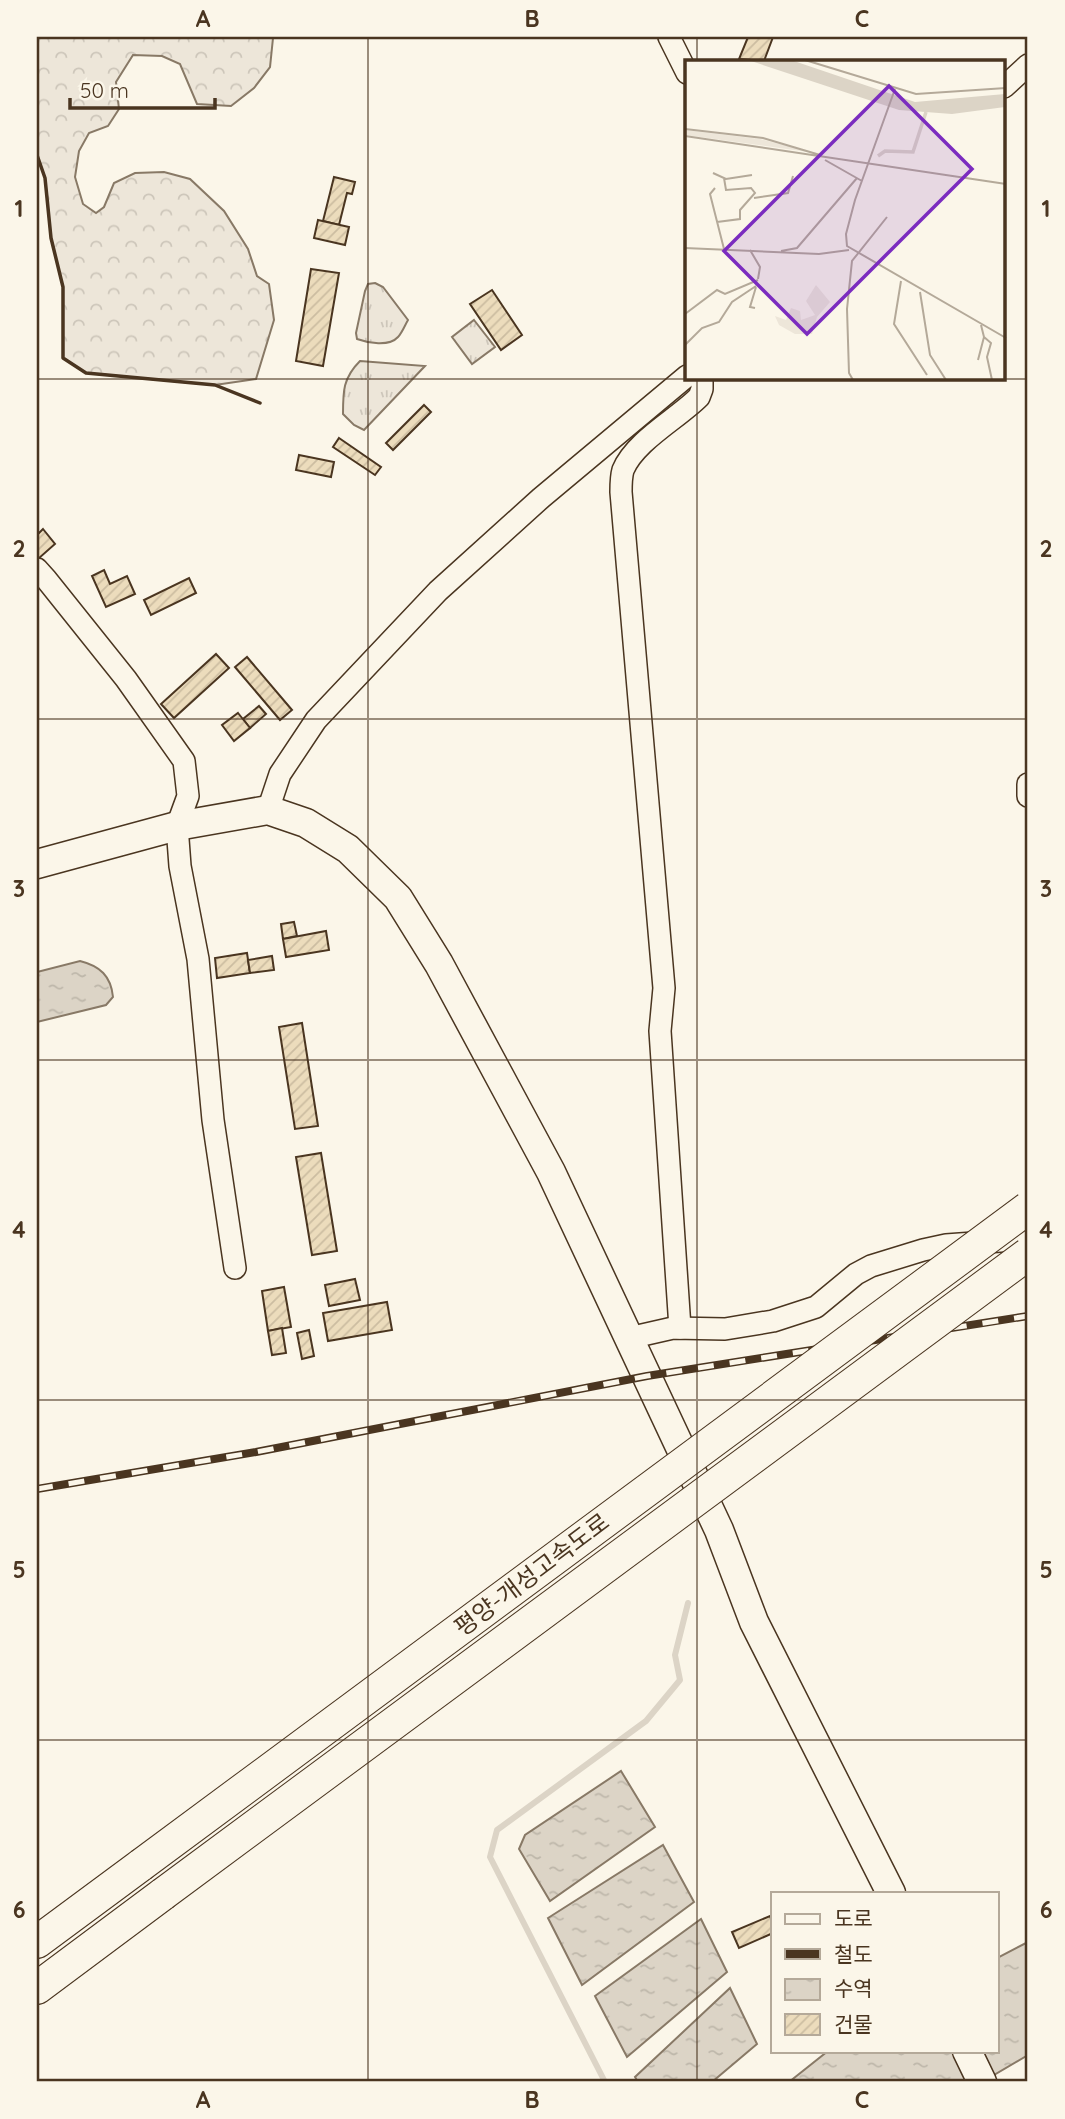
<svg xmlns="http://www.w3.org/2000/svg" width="1065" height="2119" viewBox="0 0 1065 2119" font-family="Quicksand,'Noto Sans KR',sans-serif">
<defs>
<pattern id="grass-tufts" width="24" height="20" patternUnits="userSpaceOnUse" patternTransform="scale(1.75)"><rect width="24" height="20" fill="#ede6d9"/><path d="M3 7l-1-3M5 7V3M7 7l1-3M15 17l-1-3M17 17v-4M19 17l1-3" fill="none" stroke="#cdc6ba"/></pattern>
<pattern id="forest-crowns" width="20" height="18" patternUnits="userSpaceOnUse" patternTransform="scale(1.75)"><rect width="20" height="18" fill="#ede6d9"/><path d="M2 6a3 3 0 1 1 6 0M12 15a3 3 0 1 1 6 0" fill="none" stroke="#cdc6ba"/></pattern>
<pattern id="water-ripples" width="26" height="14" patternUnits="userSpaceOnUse" patternTransform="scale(1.75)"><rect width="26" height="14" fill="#dcd4c6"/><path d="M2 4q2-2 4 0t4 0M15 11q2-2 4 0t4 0" fill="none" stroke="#beb7aa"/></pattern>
<pattern id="building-hatch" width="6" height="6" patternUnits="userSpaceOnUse" patternTransform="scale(1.75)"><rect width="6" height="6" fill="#ecdcbc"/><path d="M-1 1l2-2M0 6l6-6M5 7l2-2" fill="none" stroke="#ccbda1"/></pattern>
</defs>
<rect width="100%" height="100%" fill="#fbf6e9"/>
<g fill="url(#grass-tufts)" stroke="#887966" stroke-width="2">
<path d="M 375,283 L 383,287 L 408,320 C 405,325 402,333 398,337 C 389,347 368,343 357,339 L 356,333 L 365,291 L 368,284 Z"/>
<polygon points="474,320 495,347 472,364 452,337"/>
<path d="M 360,361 L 425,366 L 364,430 L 354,425 L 343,414 C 343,391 343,378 360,361 Z"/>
</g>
<polygon fill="url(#forest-crowns)" stroke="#887966" stroke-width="2" points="37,37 273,38 270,67 254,88 231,106 197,104 180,64 162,56 133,55 116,82 119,109 108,126 89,133 79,151 75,177 83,204 96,213 104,207 114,183 135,173 164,172 190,179 224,211 248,249 257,276 269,284 274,320 256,379 215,385 86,373 63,358 63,287 51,238 45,178 37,155"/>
<g fill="url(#water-ripples)" stroke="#887966" stroke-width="2">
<path d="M 80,961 C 100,966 111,976 113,997 L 106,1005 L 37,1022 L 37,972 Z"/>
<polygon points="621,1771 655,1827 550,1901 519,1849 525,1835"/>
<polygon points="663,1845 694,1902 582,1985 548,1918"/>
<polygon points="701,1919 727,1972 627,2057 595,1996"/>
<polygon points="1028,1942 1028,2055 982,2082 789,2082 828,2051 997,2051 997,1958"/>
<polygon points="730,1988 757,2044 712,2082 638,2082 635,2077"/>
</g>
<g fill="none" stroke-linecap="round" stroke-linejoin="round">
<polyline stroke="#dcd4c6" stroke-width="6" points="605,2082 490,1857 497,1830 646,1721 680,1680 675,1655 688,1603"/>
</g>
<g fill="url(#building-hatch)" stroke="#4a3520" stroke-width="2">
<polygon points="748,37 773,37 764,61 739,59"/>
<polygon points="334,177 355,182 352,194 347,193 339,225 323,221"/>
<polygon points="318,220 349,227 345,245 314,238"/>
<polygon points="311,269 339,273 323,366 296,361"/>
<polygon points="492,290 522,335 501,350 470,304"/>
<polygon points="424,405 431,412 393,450 386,443"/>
<polygon points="339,438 381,467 375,475 333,447"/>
<polygon points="299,455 334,462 331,477 296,470"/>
<polygon points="43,529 55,544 38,559 37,557 37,535"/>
<polygon points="104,570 110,584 127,576 135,594 106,607 92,576"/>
<polygon points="189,578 196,593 151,615 144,600"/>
<polygon points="216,654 229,668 174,718 161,704"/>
<polygon points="247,657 292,710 280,720 235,667"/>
<polygon points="259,706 266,714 250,728 243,719"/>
<polygon points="238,713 250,728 234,741 222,725"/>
<polygon points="294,922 297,936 283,939 281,924"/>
<polygon points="326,931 329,950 286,957 283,939"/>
<polygon points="247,953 250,973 217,978 215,958"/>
<polygon points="272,956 274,970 250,973 248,960"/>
<polygon points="302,1023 318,1126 295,1129 279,1027"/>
<polygon points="321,1153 337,1251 312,1255 296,1157"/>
<polygon points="355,1279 360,1300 329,1306 325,1285"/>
<polygon points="284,1287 291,1327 268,1331 262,1291"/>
<polygon points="387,1302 392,1330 328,1341 323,1313"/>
<polygon points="282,1328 286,1353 272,1355 268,1331"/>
<polygon points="309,1330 314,1356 302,1359 297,1333"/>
<polygon points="770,1916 773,1923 773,1933 739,1948 732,1932"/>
</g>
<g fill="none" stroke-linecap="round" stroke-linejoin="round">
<defs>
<g id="minor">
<polyline points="669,37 687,73"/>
<polyline points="1004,87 1028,65"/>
<polyline points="37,569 46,579 126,679 184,761 188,796 177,826 180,866 198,959 213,1120 235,1268"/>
<polyline points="1028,784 1028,796"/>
<polyline points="268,810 280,774 316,720 438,591 541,498 687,376"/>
<path d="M 680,1328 L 660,1031 L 664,988 L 621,492 C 621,485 621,477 623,470 C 635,441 677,419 699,397 L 702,389 L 702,378"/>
<polyline points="629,1338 673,1328 725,1329 773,1321 816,1307 856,1274 871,1266 923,1250 946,1245 1028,1239"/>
</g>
<g id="major">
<polyline points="37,864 177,826 268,810 306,823 348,849 398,898 439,964 551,1172 719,1530 754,1622 891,1893"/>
<polyline points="967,2051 982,2082"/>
</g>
<g id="highway">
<polyline points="37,1942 141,1865"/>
<polyline points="37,1988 163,1894"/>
</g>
</defs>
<use href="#minor" stroke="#4a3520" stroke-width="24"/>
<use href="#major" stroke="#4a3520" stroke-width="31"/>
<use href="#highway" stroke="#4a3520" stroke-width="34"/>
<use href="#minor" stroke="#fbf6e9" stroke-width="21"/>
<use href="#major" stroke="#fbf6e9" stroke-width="28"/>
<use href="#highway" stroke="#fbf6e9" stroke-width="32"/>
<defs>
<polyline id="rail" points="37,1489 256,1452 647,1376 1028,1316"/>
</defs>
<use href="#rail" stroke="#4a3520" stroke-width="8"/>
<use href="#rail" stroke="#fbf6e9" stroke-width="5" stroke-dasharray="16" stroke-linecap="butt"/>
<defs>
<g id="highway-bridge">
<polyline points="141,1865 1028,1208"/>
<polyline points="163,1894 1028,1254"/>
</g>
</defs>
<use href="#highway-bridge" stroke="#4a3520" stroke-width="34" stroke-linecap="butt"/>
<use href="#highway-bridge" stroke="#fbf6e9" stroke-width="32"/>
<polyline stroke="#4a3520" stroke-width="3.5" points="37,155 45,178 51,238 63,287 63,358 86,373 215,385 260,403"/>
</g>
<path fill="none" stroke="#4a3520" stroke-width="2" stroke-opacity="0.55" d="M 368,37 L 368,2082M 697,37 L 697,61M 697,378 L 697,2082M 37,379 L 1028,379M 37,719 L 1028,719M 37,1060 L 1028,1060M 37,1400 L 1028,1400M 37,1740 L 1028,1740"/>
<g text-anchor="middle" stroke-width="5" stroke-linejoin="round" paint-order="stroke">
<g font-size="24" fill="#4a3520" stroke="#fbf6e9">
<text transform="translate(532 1575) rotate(-37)" y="8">평양-개성고속도로</text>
</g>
</g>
<g transform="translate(685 60)">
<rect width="320" height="320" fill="#fbf6e9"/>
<path d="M 0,70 L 75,79 L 131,93 L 0,75 Z" fill="#ede6d9"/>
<path d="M 131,225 L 145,242 L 132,257 L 127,274 L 110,274 L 94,265 L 90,256 L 101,260 L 106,248 L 115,251 L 116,260 L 130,255 L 121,241 Z" fill="#ede6d9"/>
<path d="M 63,0 L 106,0 L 230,42 L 320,34 L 320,47 L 267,54 L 214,50 Z" fill="#dcd4c6"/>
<path fill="none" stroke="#dcd4c6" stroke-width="3.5" d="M 193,96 L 200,91 L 228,92 L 241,52"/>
<path fill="none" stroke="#b4a999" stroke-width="2" d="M 120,0 L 231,34 L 321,28M 210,29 L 170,140 L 161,174 L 162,186 L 321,278M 0,69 L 78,78 L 135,95M 0,76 L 321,124M 140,100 L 177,121M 28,113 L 41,119 L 67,115M 30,128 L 25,134 L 39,189M 69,138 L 103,133 L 108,116M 32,162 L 55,159 L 55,150 L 70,133 L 66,128 L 41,130 L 39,118M 0,188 L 134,194 L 164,190M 65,190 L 75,207 L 73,219M 96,191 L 112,188 L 172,118M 216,221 L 209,264 L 242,315M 235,232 L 245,295 L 261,320M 70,248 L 65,247 L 71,227M 0,254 L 32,230 L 40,234 L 73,220M 299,277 L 306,283 L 302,297 L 307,320M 0,285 L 17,268 L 34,262 L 47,242 L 71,226M 293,300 L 299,277 L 296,265M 168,320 L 164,313 L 162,249 L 167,201 L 202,157"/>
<path fill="#7b2cbf" fill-opacity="0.15" stroke="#7b2cbf" stroke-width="3.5" d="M 204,26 L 287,109 L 122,274 L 39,191 Z"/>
<rect width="320" height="320" fill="none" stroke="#4a3520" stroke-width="3.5"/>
</g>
<rect width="1065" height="2119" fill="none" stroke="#fbf6e9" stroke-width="77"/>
<rect x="771" y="1892" width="228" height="161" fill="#fbf6e9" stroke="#b4a999" stroke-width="2"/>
<rect x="785" y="1914" width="35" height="10" fill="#fbf6e9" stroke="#b4a999" stroke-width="2"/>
<text x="834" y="1926" font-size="21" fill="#4a3520">도로</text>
<rect x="785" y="1949" width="35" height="10" fill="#4a3520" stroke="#b4a999" stroke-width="2"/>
<text x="834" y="1962" font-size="21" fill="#4a3520">철도</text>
<rect x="785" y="1979" width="35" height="21" fill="url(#water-ripples)" stroke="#b4a999" stroke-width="2"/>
<text x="834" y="1996" font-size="21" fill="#4a3520">수역</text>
<rect x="785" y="2014" width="35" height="21" fill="url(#building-hatch)" stroke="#b4a999" stroke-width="2"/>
<text x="834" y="2032" font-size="21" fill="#4a3520">건물</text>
<path d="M70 98v10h145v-10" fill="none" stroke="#4a3520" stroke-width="3.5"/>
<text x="80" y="98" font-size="21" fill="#4a3520" stroke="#fbf6e9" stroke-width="5" paint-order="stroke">50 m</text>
<rect x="38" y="38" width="988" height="2042" fill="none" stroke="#4a3520" stroke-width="2.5"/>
<g font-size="23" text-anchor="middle" font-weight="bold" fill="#4a3520">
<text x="203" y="27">A</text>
<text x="532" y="27">B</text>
<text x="862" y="27">C</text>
<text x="19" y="217">1</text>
<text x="1046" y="217">1</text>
<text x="19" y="557">2</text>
<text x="1046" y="557">2</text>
<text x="19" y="897">3</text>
<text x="1046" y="897">3</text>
<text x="19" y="1238">4</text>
<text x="1046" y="1238">4</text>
<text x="19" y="1578">5</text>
<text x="1046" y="1578">5</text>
<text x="19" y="1918">6</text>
<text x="1046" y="1918">6</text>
<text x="203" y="2108">A</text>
<text x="532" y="2108">B</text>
<text x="862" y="2108">C</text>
</g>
</svg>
